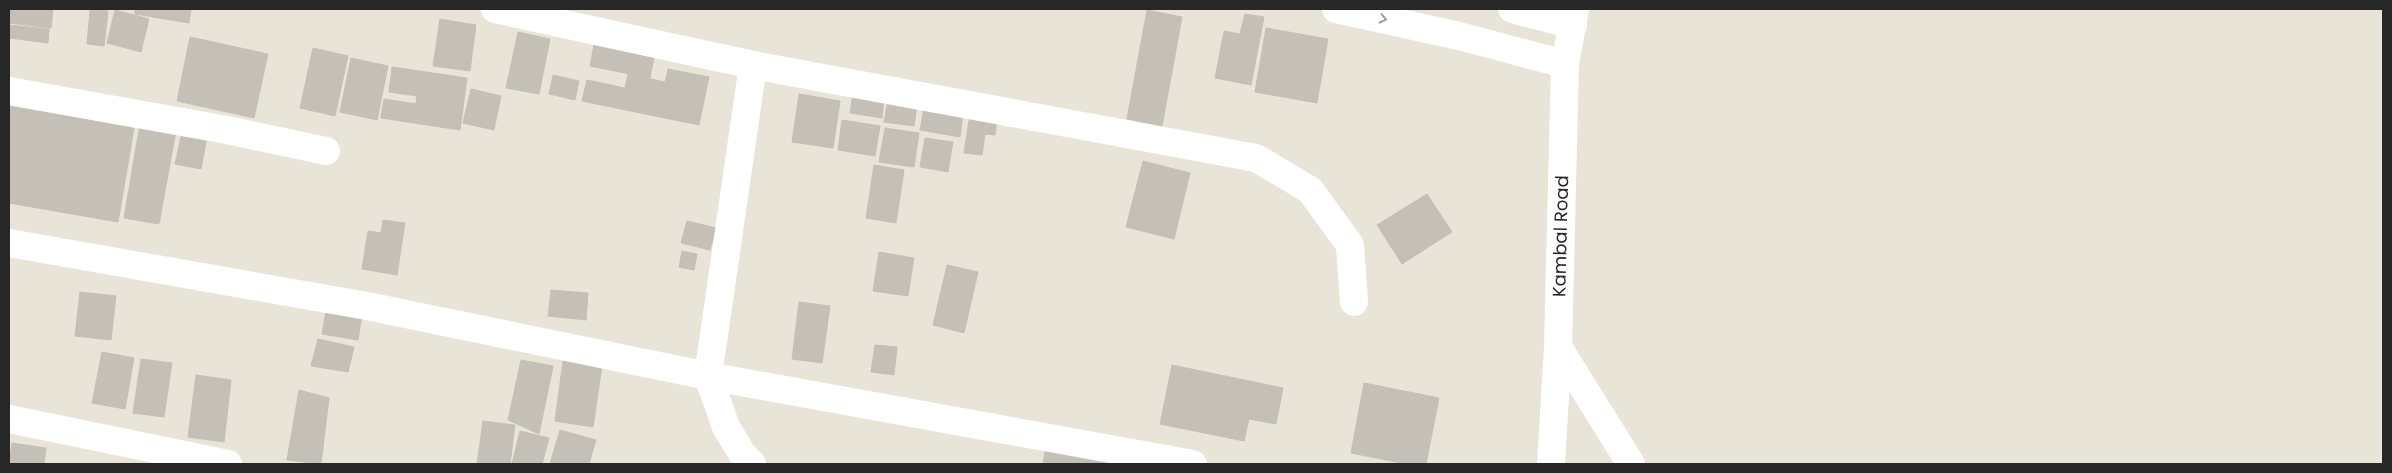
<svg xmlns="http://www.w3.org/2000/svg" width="2392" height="473" viewBox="0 0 2392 473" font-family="Poppins,sans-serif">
<rect width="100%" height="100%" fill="#e9e4d8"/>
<g fill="#c4c0b8" stroke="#c4c0b2">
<polygon points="10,9 53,9 51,28 9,23"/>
<polygon points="135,9 191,9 189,23 135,14"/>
<polygon points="90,10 108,11 104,46 87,44"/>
<polygon points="115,10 149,19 141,52 107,43"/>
<polygon points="1147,10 1182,17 1162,126 1127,119"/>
<polygon points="1245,14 1264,17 1251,85 1215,78 1224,31 1240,34"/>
<polygon points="440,19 476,25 470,71 433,66"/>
<polygon points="9,25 49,29 48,43 9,38"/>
<polygon points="1266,28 1328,39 1317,103 1255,92"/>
<polygon points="518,32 550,39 539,94 506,88"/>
<polygon points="190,37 268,54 254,118 177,101"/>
<polygon points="594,45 654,57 650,78 590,66"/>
<polygon points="313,48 348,56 335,116 300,108"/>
<polygon points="351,58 388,66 377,120 340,112"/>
<polygon points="392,67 467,78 460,130 381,118 384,99 416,104 417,96 389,92"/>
<polygon points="668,69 709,77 699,125 582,101 587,80 625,88 628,74 665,82"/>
<polygon points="553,75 579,81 575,100 549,94"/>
<polygon points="471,89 501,96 494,130 463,123"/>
<polygon points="799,94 840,101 833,148 792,142"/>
<polygon points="853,94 884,98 882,118 850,113"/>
<polygon points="888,100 917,105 914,126 884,122"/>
<polygon points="9,106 134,128 118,222 9,203"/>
<polygon points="924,108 963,114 960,137 920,130"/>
<polygon points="970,114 997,119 995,135 985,134 982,155 964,153"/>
<polygon points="842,120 880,126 875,156 838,150"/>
<polygon points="140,124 176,131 159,224 124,218"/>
<polygon points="885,128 919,133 914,167 879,162"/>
<polygon points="182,132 207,137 201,169 175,164"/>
<polygon points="925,138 953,142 948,172 920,167"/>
<polygon points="1143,161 1190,173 1174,239 1126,227"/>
<polygon points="874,165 904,170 896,223 866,218"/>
<polygon points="1427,194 1452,232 1402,264 1377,225"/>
<polygon points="383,220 405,223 397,275 362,269 368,231 381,233"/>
<polygon points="687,221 716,228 710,250 681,243"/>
<polygon points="682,251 697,254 694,270 679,267"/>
<polygon points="879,252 914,258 908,296 873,291"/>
<polygon points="947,265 978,272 964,333 933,325"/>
<polygon points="551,290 588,293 586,320 548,316"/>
<polygon points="80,292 116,296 111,340 75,336"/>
<polygon points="799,302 830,306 822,363 792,359"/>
<polygon points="326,311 362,315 358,340 322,334"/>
<polygon points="318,339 354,347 348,372 311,366"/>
<polygon points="875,345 897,347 894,375 871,372"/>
<polygon points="102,352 134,358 125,409 92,403"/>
<polygon points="141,359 172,363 164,417 133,413"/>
<polygon points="521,360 553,366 539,434 508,420"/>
<polygon points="563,361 602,366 593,427 555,421"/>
<polygon points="1172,365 1283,388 1276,424 1249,419 1244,441 1160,424"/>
<polygon points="196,375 231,380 224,442 188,437"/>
<polygon points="1364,383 1439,398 1426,464 1407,464 1351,453"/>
<polygon points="299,390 329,398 321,464 287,460"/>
<polygon points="483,421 515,425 510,464 477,464"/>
<polygon points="560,430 596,440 589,464 550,464"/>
<polygon points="520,431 549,438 542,464 512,464"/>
<polygon points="12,443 46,448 44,464 9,464"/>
<polygon points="1046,447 1111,458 1110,464 1043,464"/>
</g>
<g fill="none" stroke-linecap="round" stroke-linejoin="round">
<g stroke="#fff" stroke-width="28">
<polyline points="495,9 753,65 1256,158 1310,190 1350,245 1354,302"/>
<polyline points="9,91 227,130 326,151"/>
<polyline points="9,243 367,306 708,376 1193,464"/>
<polyline points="9,419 228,464"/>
<polyline points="752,464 743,455 726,427 708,376 753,65"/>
</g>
<g stroke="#fff" stroke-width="28">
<polyline points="1558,347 1631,464"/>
<path id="s1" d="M 1551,464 L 1558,347 L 1565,64"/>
</g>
<g stroke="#fff" stroke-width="28">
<polyline points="1336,9 1459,36 1565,64 1575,9"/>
<polyline points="1512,9 1573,25"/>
</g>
</g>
<defs><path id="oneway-chevron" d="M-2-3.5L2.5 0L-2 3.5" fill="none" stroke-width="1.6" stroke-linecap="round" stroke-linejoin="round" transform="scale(1.25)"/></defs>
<use stroke="#9e9e9e" href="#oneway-chevron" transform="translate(1383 19) rotate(13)"/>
<g text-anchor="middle" stroke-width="4" stroke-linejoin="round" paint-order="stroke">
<g font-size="18" fill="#272727" stroke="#fff">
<text dy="6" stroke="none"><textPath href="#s1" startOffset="228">Kambal Road</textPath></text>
</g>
</g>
<rect width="2392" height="473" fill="none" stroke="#272727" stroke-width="20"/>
</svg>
